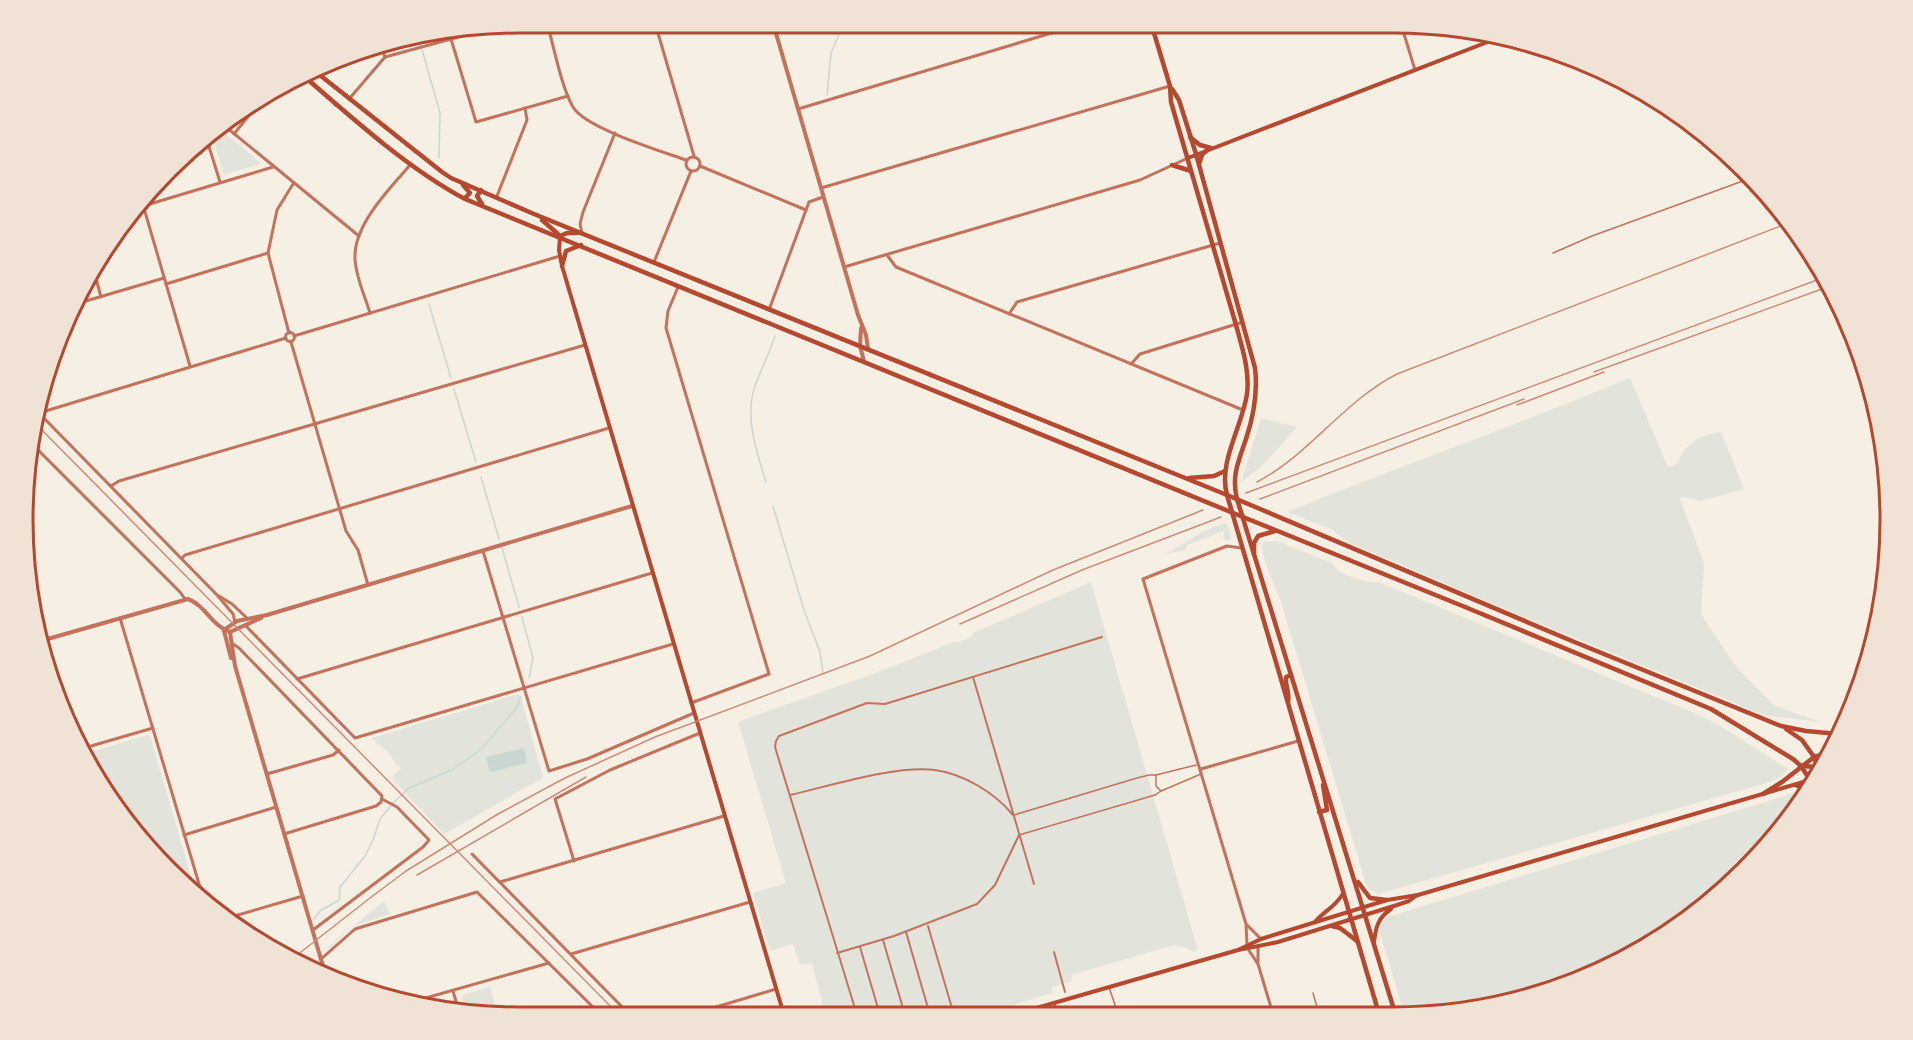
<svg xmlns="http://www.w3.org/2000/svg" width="1913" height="1040" viewBox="0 0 1913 1040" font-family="Rubik,sans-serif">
<rect width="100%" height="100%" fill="#f6efe4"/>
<g fill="#e2e4dc">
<polygon points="216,126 260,162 260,164 224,175 211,132"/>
<path d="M 1630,378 L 1668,467 L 1677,464 C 1684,444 1700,435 1721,432 L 1744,489 L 1700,501 L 1685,497 L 1680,498 L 1704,564 L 1701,614 L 1737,668 L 1774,705 L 1819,722 L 1764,715 L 1526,618 L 1348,542 L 1331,529 L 1287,512 C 1401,466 1517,425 1630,378 Z"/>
<polygon points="1261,418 1297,427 1266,462 1241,483"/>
<polygon points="1224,523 1228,525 1231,539 1227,541 1223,536 1225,532 1224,531 1187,545 1185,550 1166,554 1202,532"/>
<path d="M 1265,541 L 1277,541 L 1332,563 C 1341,578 1364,581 1381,583 L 1697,714 L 1719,725 L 1788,769 L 1781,777 L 1770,782 L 1378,894 L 1370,890 L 1366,884 L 1281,602 L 1265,562 L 1261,546 Z"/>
<path d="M 1091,582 L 1198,950 L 1193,952 L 1187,948 L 1174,945 L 1071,975 L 1072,981 L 1052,987 L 1052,993 L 980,1015 L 830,1015 L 828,1007 L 824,1008 L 812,963 L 800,965 L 793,944 L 770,951 L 753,893 L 786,883 L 738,722 C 810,695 885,672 955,641 L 959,642 L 971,637 L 973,633 Z"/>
<path d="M 518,694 L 521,697 L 543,778 L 444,834 L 393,780 L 393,776 L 401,768 C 394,764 393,758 388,752 C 383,746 376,745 372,738 Z"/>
<polygon points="148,735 150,736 194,886 193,886 146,848 87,753"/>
<polygon points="1798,792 1803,797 1767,848 1670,933 1553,991 1458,1013 1404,1013 1380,933 1380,925 1387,917"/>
<polygon points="384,901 390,914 354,926 328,949 327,948"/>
<polygon points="490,987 497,1011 481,1015 467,1013 462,997 463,995"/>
</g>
<polygon fill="#c9d6d2" points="524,748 527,763 490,772 486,757"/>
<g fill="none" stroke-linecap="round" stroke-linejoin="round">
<g stroke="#c9d6d2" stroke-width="1.5">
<polyline points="419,39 440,113 439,158"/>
<polyline points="827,95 831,53 844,23"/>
<polyline points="429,304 451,378"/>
<polyline points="454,389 476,462"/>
<polyline points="481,477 499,539"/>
<path d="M 766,482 C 757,452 745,420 754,389 C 760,371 769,354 775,336"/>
<polyline points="773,506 804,610 820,652 823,673"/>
<polyline points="502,548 519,607"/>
<polyline points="522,617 533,658 529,678"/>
<polyline points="314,919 320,911 339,900 340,887 365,856 373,840 380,819 393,803 409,788 452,770 480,750 515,710 521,697"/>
</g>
<g stroke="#c5725c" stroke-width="1.5">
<polyline points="1553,253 1592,236 1751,178"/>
<polyline points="1196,765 1156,775 1156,786 1161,791 1201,774"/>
<polyline points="1014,815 1137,778 1149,775 1156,775"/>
<polyline points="1019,835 1155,795 1161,791"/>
<polyline points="1109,987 1118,1014"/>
<polyline points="1313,993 1319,1014"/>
</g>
<g stroke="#c5725c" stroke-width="2">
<polyline points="973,677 1034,884"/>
<path d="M 790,795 C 830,786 895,765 935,770 C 964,774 995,793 1013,815"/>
<polyline points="928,926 954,1015"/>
<polyline points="906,932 930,1015"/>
<polyline points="883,940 905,1015"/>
<polyline points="860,947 880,1015"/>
<polyline points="1054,952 1065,992"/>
<polyline points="837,953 894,936 977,904 995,885 1019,835"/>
<polyline points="857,1015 775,747 776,741 779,736 867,703 885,704 1102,637"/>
</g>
<g stroke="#c5725c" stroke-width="3">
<path d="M 547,23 C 554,47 561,86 573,107 C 585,128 661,151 686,160"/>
<polyline points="655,23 694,156"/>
<polyline points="1401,24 1415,70"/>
<polyline points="775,29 797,23"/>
<polyline points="460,32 462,36 451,39 476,122 568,96"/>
<polyline points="462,36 493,27"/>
<polyline points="381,46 385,57"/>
<polyline points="349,99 385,57 451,39"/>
<polyline points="798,109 1085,23"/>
<polyline points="221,123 359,236"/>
<polyline points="234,134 259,103"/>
<polyline points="206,137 220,182"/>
<circle cx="693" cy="164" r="7"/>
<polyline points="700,166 806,210"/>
<polyline points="821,188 1170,86"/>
<polyline points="497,196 527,120 525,108"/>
<polyline points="143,205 190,366"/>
<polyline points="143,206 273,167"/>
<polyline points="582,233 580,224 583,212 615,133"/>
<polyline points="887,255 896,267 1243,410"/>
<polyline points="654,262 691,171"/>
<polyline points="844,267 1140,180 1188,158"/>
<polyline points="94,271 101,297"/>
<polyline points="166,284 268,253"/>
<polyline points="678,287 668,311 666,328 769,674 691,703"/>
<polyline points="79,303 164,278"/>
<polyline points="769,310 809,202 823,197"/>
<path d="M 370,313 C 365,296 356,278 355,259 C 353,225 390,188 411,164"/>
<polyline points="1009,314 1017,302 1220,243"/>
<circle cx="290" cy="337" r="4.5"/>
<polyline points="289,333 268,253 277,210 293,184"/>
<polyline points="294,336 560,256"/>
<polyline points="291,342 346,531 358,550 368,585"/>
<polyline points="1132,363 1140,354 1243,322"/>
<polyline points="37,411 217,595 233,614 235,622"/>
<polyline points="39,413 286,338"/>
<polyline points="34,446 180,592 185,599"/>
<polyline points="111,486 119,481 585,345"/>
<polyline points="1241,548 1227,546 1143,579 1246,924 1247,945"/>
<polyline points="483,551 549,771 587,759 694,713"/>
<polyline points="182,558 185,555 609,428"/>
<polyline points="219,596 232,604 247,618"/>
<polyline points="120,618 202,894"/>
<polyline points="245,625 355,738 673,644"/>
<polyline points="233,644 239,648 382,796 381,802 376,806 284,834"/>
<polyline points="297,679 652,573"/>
<polyline points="58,700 62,713"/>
<polyline points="84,748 153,728"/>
<polyline points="1201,769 1298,741"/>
<polyline points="267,774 333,755 339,750"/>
<polyline points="184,835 276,807"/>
<polyline points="472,854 631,1016"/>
<polyline points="574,861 555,799 610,770 700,733"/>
<polyline points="500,882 724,816"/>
<polyline points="231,917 303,896"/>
<polyline points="1247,925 1261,939"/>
<polyline points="313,930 423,847 429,840 397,807 382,799"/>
<polyline points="1248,949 1258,964 1273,1014"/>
<polyline points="571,954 750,902"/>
<polyline points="321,959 355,929 477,892 602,1016"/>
<polyline points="1258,962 1258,947"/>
<polyline points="453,991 459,1012"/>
<polyline points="408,1003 549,963"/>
<polyline points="1054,1003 1058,1015"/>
<polyline points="686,1016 776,989"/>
</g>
<g stroke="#c5725c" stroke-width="4">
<polyline points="773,23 858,315 866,335 868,349"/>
<polyline points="861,328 860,346 864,361"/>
<polyline points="224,630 237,621 267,615 632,506"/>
<polyline points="224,631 231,658"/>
<polyline points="230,632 235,666 325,973"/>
<polyline points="230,632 261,618"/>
<path d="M 44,640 L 188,599 C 205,605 212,626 230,632"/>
</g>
<g stroke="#b5482f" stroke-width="4">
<polyline points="1188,158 1503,36"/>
<polyline points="560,237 559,250 562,266 784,1015"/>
<polyline points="1814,757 1819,775"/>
<polyline points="1795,785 1809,790"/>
<path d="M 1315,922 C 1325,910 1333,909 1343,894"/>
<path d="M 1374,942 C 1376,926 1378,918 1391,909"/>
<polyline points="1238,950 1261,939 1387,900 1418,895 1817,778"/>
<polyline points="1012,1015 1238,950 1278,942 1397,905 1409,901 1417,895"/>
</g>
<g stroke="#b5482f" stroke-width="4.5">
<path d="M 1151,23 L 1170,86 L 1171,102 L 1236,325 C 1242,347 1250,371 1247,394 C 1242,427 1218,462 1227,495 L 1572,641 L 1781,726 L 1806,731 L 1839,734"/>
<path d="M 1172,89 L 1179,100 L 1196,154 L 1255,368 C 1258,393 1254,415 1246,439 C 1239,460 1231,476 1237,499"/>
<polyline points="1190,137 1200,145 1211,148"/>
<polyline points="1199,164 1202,155 1208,149"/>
<polyline points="1172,165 1191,171"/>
<polyline points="1243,517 1465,607 1711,709 1793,759 1801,766 1810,780"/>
<polyline points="1254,554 1254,543 1258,536 1275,531"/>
<polyline points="1786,729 1802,740 1814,757"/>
<polyline points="1801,766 1817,767 1826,764"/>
<polyline points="1763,794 1782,782 1814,757 1831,752"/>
</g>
<g stroke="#b5482f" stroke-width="4.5">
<polyline points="316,72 442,172 451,178 534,214 1227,495 1379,1014"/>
<path d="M 306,78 C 354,120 409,169 465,199 L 1243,517"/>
<polyline points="463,185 470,193 465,198"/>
<polyline points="481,190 477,196 482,204"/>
<polyline points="542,220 558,234"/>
<polyline points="560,236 567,233 577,233"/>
<polyline points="562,266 566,251 581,245"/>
<polyline points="1189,478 1214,476 1225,471"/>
<polyline points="1237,499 1395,1013"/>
<path d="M 1288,703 C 1290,693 1285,686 1286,677 L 1291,675"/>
<polyline points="1319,812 1327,810 1323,785"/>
<polyline points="1358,882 1370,898 1387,900"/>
<polyline points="1332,926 1340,928 1357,941"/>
</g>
<polyline stroke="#cf8b77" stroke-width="1.5" points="36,424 620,1016"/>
<g stroke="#cf8b77" stroke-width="1.5">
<polyline points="1594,372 1830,286"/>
<polyline points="1517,405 1604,372"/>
<path d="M 1257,482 C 1309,455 1344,401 1397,374 L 1791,222"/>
<polyline points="1246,493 1825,277"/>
<polyline points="1260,499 1524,399"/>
<polyline points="960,624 1082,570 1221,517"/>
<polyline points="417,875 586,777"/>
<polyline points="292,959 370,898 406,871 498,814 565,778 655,737 870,656 1053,570 1203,510"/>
</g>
</g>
<path d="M0 0H1913V1040H0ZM520 33H1393A487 487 0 0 1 1880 520V520A487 487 0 0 1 1393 1007H520A487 487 0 0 1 33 520V520A487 487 0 0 1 520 33Z" fill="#f1e2d6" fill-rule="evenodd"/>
<path fill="none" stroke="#b5482f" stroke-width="3" d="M520 33H1393A487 487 0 0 1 1880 520V520A487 487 0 0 1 1393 1007H520A487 487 0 0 1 33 520V520A487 487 0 0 1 520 33Z"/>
</svg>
